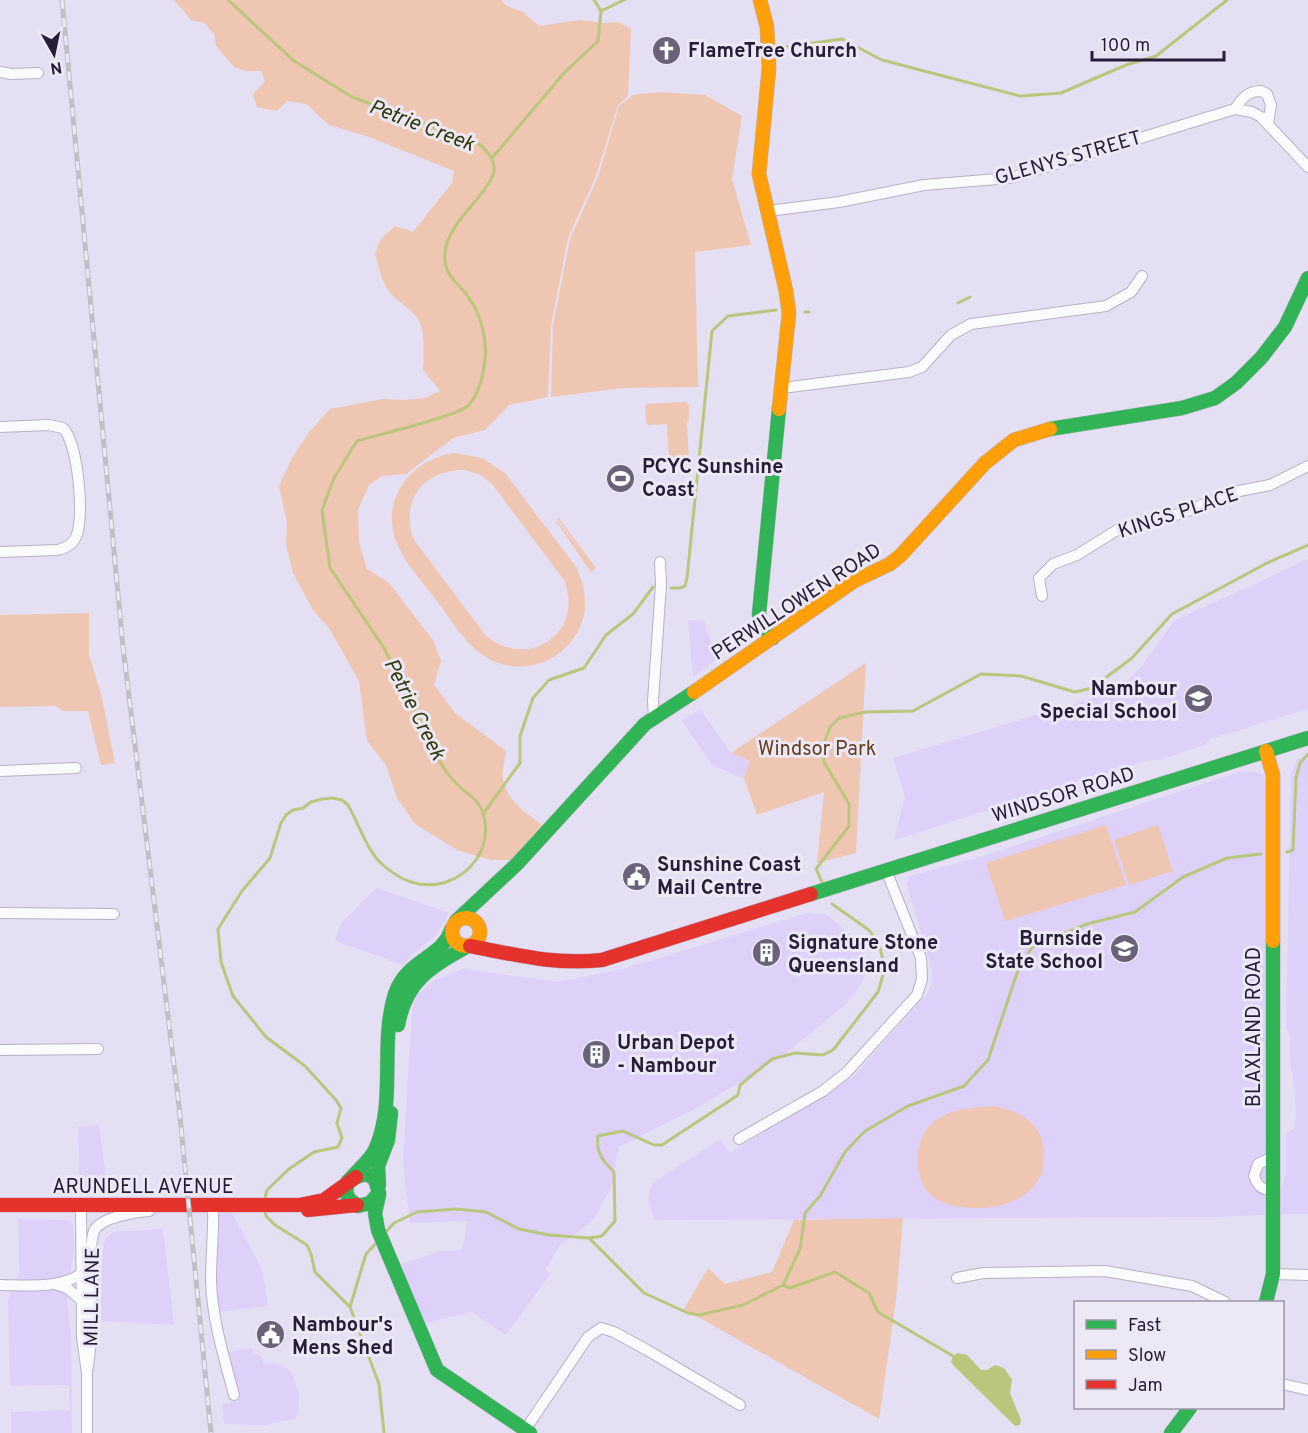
<svg xmlns="http://www.w3.org/2000/svg" width="1308" height="1433" viewBox="0 0 1308 1433" font-family="Overpass,sans-serif">
<rect width="100%" height="100%" fill="#e5dff4"/>
<g fill="#ddd1fa">
<polygon points="1308,559 1308,709 1210,739 1206,744 1161,760 1148,760 894,840 905,797 893,758 1119,690 1143,664 1174,621"/>
<polygon points="688,620 704,621 716,660 693,677"/>
<polygon points="700,709 731,753 751,761 744,778 713,766 682,721"/>
<polygon points="1308,755 1308,1214 1281,1214 1281,1191 1286,1175 1286,1135 1293,1129 1296,1117 1295,1091 1290,1060 1290,1036 1286,1028 1291,774 1297,760"/>
<polygon points="1242,771 1253,771 1263,774 1266,781 1265,1215 1210,1217 654,1220 648,1198 653,1183 720,1139 730,1153 853,1077 927,994 932,983 932,971 907,885 909,876 983,856"/>
<polygon points="377,888 449,913 437,934 409,957 403,965 335,941 341,924 346,918"/>
<polygon points="807,913 827,915 854,938 862,949 865,965 863,980 856,992 846,1004 785,1054 737,1084 689,1112 619,1147 611,1188 593,1220 560,1245 545,1270 538,1268 551,1273 506,1335 471,1312 423,1324 400,1265 441,1251 462,1250 467,1221 410,1223 403,1161 412,1009 417,995 435,980 463,969 559,982 626,968"/>
<polygon points="99,1125 108,1192 80,1191 78,1127"/>
<polygon points="218,1213 232,1213 261,1267 268,1302 267,1306 219,1312 216,1283"/>
<polygon points="18,1219 68,1220 73,1225 74,1250 67,1299 71,1337 72,1433 11,1433 11,1412 70,1410 69,1385 10,1386 8,1299 19,1272"/>
<polygon points="163,1229 174,1325 101,1321 102,1256 105,1239 113,1232"/>
<polygon points="252,1348 253,1354 258,1354 263,1359 263,1363 278,1364 287,1368 293,1375 299,1396 298,1414 295,1419 264,1425 224,1424 222,1404 238,1401 240,1395 227,1352"/>
</g>
<g fill="#eec6b1" fill-rule="evenodd">
<path d="M 174,0 L 502,0 L 505,5 L 523,12 L 539,26 L 580,20 L 604,23 L 618,22 L 631,29 L 628,96 L 618,105 L 596,176 L 568,238 L 551,325 L 548,397 L 509,405 L 485,430 L 453,438 L 406,474 L 382,476 L 369,485 L 358,510 L 359,542 L 367,569 L 389,583 L 433,640 L 441,661 L 434,685 L 456,714 L 506,751 C 505,759 502,770 503,779 C 506,800 527,814 542,825 L 511,860 L 491,860 L 457,850 L 415,824 L 397,798 L 386,765 L 367,741 L 359,681 L 329,628 L 313,610 L 293,573 L 286,544 L 287,523 L 279,486 L 292,458 L 309,432 L 330,409 L 383,399 L 404,400 L 425,398 L 440,391 L 423,370 C 424,356 426,325 415,315 C 405,304 393,300 385,285 C 381,276 378,264 375,254 L 381,239 L 395,226 L 413,232 L 452,183 L 454,171 L 369,137 L 329,125 L 306,104 L 287,101 L 277,111 L 257,107 L 253,94 L 265,81 L 261,71 L 245,71 L 234,67 L 216,46 L 214,34 L 204,23 L 191,20 Z"/>
<polygon points="658,92 705,95 742,116 732,179 751,245 695,252 698,387 623,388 551,397 553,325 570,239 598,177 619,106 633,95"/>
<polygon points="685,402 689,404 689,418 687,423 689,462 687,466 672,467 669,462 667,424 648,425 646,422 645,407 647,404"/>
<path d="M 454,453 L 482,458 L 505,473 L 574,564 C 587,586 590,613 575,636 C 555,668 510,677 480,653 C 462,640 450,618 437,601 C 423,582 404,563 396,541 C 380,498 412,459 454,453 ZM 464,470 L 479,474 L 492,484 L 564,580 C 585,632 529,671 486,636 L 414,540 C 399,502 423,469 464,470 Z"/>
<polygon points="558,517 596,568 591,572 555,520 556,519 588,561 557,518"/>
<polygon points="89,613 89,654 102,698 115,763 101,765 88,711 63,711 56,706 0,707 0,615"/>
<polygon points="866,663 856,853 817,863 824,792 757,815 744,778 750,761 731,753"/>
<polygon points="1106,825 1126,885 1005,921 986,863"/>
<polygon points="1158,825 1173,871 1129,885 1114,840"/>
<path d="M 993,1106 C 1021,1111 1046,1125 1044,1158 C 1044,1163 1044,1170 1041,1175 C 1025,1209 975,1214 944,1203 C 911,1191 909,1140 936,1120 C 953,1108 972,1108 993,1106 Z"/>
<polygon points="903,1218 896,1300 879,1419 684,1309 708,1268 725,1284 772,1272 794,1220"/>
</g>
<polygon fill="#bac67c" points="958,1353 967,1355 981,1370 987,1370 995,1365 1004,1368 1012,1380 1010,1393 1021,1420 1020,1425 1015,1426 1012,1423 955,1367 951,1362 953,1356"/>
<g fill="none" stroke-linecap="round" stroke-linejoin="round">
<g stroke="#bac67c" stroke-width="3">
<path d="M 228,0 L 294,61 L 352,97 L 479,144 C 487,151 495,159 494,171 C 490,193 453,217 446,247 C 440,275 457,280 469,298 C 481,314 487,339 485,359 C 483,375 480,392 469,405 C 459,416 376,435 357,441 L 334,478 L 322,510 L 330,568 L 384,648 L 441,764 C 447,773 453,781 462,789 C 469,795 477,799 481,808 C 499,850 461,891 419,884 C 406,882 392,873 383,865 C 368,853 358,822 348,805 L 342,800 L 332,798 L 322,799 L 311,802 L 303,808 L 293,810 L 286,815 L 281,823 L 270,858 L 242,891 L 218,929 L 221,962 L 233,996 L 266,1037 L 305,1066 L 336,1100 L 341,1108 L 337,1123 L 342,1138 L 338,1147 L 314,1152 L 289,1169 L 267,1190 L 264,1202"/>
<polyline points="601,11 624,0"/>
<polyline points="785,47 842,39 882,60 1020,96 1061,93 1126,65 1156,56 1227,0"/>
<polyline points="492,158 564,73 598,41 601,11 594,0"/>
<polyline points="958,303 970,297"/>
<polyline points="805,312 809,312"/>
<polyline points="671,588 680,588 685,586 687,578 712,331 728,316 776,310"/>
<polyline points="483,814 520,763 520,736 533,698 549,680 584,668 606,635 633,614 653,587"/>
<polyline points="1287,852 1293,850 1296,778 1300,763 1308,754"/>
<polyline points="822,882 816,869 849,826 849,804 824,762 822,749 830,727 839,718 866,712 913,711 981,674 1021,676 1075,692 1092,688 1132,658 1172,614 1267,563 1308,545"/>
<polyline points="265,1209 266,1216 275,1225 307,1245 311,1254 315,1272 350,1307 379,1384 384,1433"/>
<polyline points="385,1233 394,1223 417,1212 456,1209 486,1212 519,1229 549,1235 589,1238 644,1293 688,1313 699,1315 743,1305 783,1285 800,1249 805,1213 820,1196 845,1152 865,1131 908,1106 964,1086 988,1060 1017,973 1032,947 1087,924 1135,912 1183,877 1227,858 1261,854"/>
<path d="M 589,1238 L 602,1236 L 615,1221 L 614,1172 C 602,1160 596,1153 598,1136 L 623,1131 L 654,1145 L 662,1145 L 738,1095 L 740,1085 L 772,1059 L 795,1053 L 823,1055 L 833,1050 L 878,992 L 885,968 L 879,944 L 869,930 L 832,904"/>
<polyline points="783,1285 790,1288 835,1272 869,1293 878,1312 953,1356"/>
<polyline points="350,1307 366,1254 379,1240"/>
</g>
<defs>
<g id="street">
<polyline points="0,72 11,74 38,73"/>
<path d="M 1235,109 C 1242,98 1248,91 1261,91 L 1267,94 L 1271,105 L 1268,124"/>
<polyline points="768,211 839,202 924,185 1010,178 1235,109 1252,112 1261,117 1308,167"/>
<polyline points="782,388 909,372 922,367 951,335 971,324 1106,306 1131,292 1142,276"/>
<path d="M 0,427 L 49,425 L 63,428 C 78,443 85,518 76,537 C 72,545 66,548 58,550 L 0,552"/>
<polyline points="1042,596 1039,578 1053,564 1077,555 1117,530 1143,520 1180,514 1234,492 1270,485 1308,466"/>
<polyline points="654,718 653,701 661,584 660,562"/>
<polyline points="0,771 76,768"/>
<polyline points="0,913 114,914"/>
<polyline points="0,1050 98,1049"/>
<polyline points="739,1139 823,1091 847,1072 917,995 922,979 921,958 886,870"/>
<path d="M 1273,1190 C 1261,1190 1258,1186 1254,1176 L 1258,1164 L 1266,1160 L 1273,1160"/>
<polyline points="81,1206 82,1338 87,1373 87,1433"/>
<path d="M 213,1206 C 214,1231 211,1255 211,1280 C 212,1319 224,1357 234,1395"/>
<polyline points="1273,1274 1308,1275"/>
<polyline points="957,1278 983,1273 1105,1271 1192,1286 1225,1302"/>
<polyline points="55,1284 67,1288 81,1300"/>
<path d="M 0,1285 C 26,1285 59,1289 81,1274"/>
<path d="M 88,1367 L 91,1340 L 91,1246 C 92,1241 92,1236 94,1231 C 101,1217 135,1212 149,1211"/>
<polyline points="1282,1384 1308,1390"/>
<polyline points="525,1430 588,1337 601,1328 614,1332 647,1350 740,1405"/>
</g>
<g id="fast">
<polyline points="1050,429 1182,408 1215,398 1236,383 1261,358 1285,327 1308,278"/>
<polyline points="773,638 761,623 759,614 779,409"/>
<polyline points="811,894 1308,738"/>
<polyline points="456,921 517,864 645,724 694,692"/>
<path d="M 398,1025 C 406,980 431,967 468,946"/>
<path d="M 351,1178 C 359,1169 369,1161 375,1150 C 397,1102 379,1044 395,994 C 407,959 442,958 451,930"/>
<polyline points="348,1181 346,1192 349,1199 358,1206 370,1203 379,1193 375,1179 366,1174 356,1177"/>
<polyline points="379,1185 378,1166 388,1140 391,1113"/>
<polyline points="379,1195 375,1213 378,1230 437,1370 530,1433"/>
<polyline points="1266,1302 1273,1274 1273,941"/>
<polyline points="1171,1433 1190,1408"/>
</g>
<g id="slow">
<polyline points="760,0 767,27 769,68 759,174 786,291 789,313 779,409"/>
<polyline points="694,692 854,581 890,564 901,555 985,463 1014,440 1050,429"/>
<polyline points="1266,751 1273,775 1273,941"/>
<circle cx="466" cy="932" r="14"/>
</g>
<g id="jam">
<path d="M 470,946 C 517,955 554,965 602,960 L 811,894"/>
<polyline points="0,1205 299,1205 324,1200 356,1177"/>
<polyline points="308,1210 357,1205"/>
</g>
</defs>
<use href="#street" stroke="#b7b1c5" stroke-width="12"/>
<use href="#fast" stroke="#b7b1c5" stroke-width="15"/>
<use href="#slow" stroke="#b7b1c5" stroke-width="15"/>
<use href="#jam" stroke="#b7b1c5" stroke-width="15"/>
<use href="#street" stroke="#fbfafd" stroke-width="10"/>
<use href="#fast" stroke="#30b455" stroke-width="14"/>
<use href="#slow" stroke="#ff9f0a" stroke-width="14"/>
<use href="#jam" stroke="#e5322d" stroke-width="14"/>
<defs>
<polyline id="rail" points="62,0 123,647 179,1106 211,1433"/>
</defs>
<use href="#rail" stroke="#c0bfc5" stroke-width="5"/>
<use href="#rail" stroke="#ece8f5" stroke-width="3" stroke-dasharray="9" stroke-linecap="butt"/>
</g>
<defs>
<symbol id="church-disc" viewBox="-11 -11 22 22"><circle r="9.5" fill="#696278" stroke="#ece8f5"/><path d="M-1.2-6h2.4v3.5h3.3v2.4h-3.3V6h-2.4V-.1h-3.3v-2.4h3.3Z" fill="#fff"/></symbol>
<symbol id="stadium-disc" viewBox="-11 -11 22 22"><circle r="9.5" fill="#696278" stroke="#ece8f5"/><path d="M0-5a6.5 5 0 1 0 0 10a6.5 5 0 1 0 0-10ZM-3.5-1.8h7v3.6h-7Z" fill="#fff"/></symbol>
<symbol id="school-disc" viewBox="-11 -11 22 22"><circle r="9.5" fill="#696278" stroke="#ece8f5"/><path d="M0-5L7-2L0 1L-7-2ZM-4 1L0 2.5L4 1V4Q0 6-4 4Z" fill="#fff"/></symbol>
<symbol id="civic-disc" viewBox="-11 -11 22 22"><circle r="9.5" fill="#696278" stroke="#ece8f5"/><path d="M-.6-6.5H3V-4.5H.6V-3L4-1V1h2V6H-6V1h2V-1L-.6-3ZM-1.2 2.5V6h2.4V2.5Z" fill="#fff"/></symbol>
<symbol id="building-disc" viewBox="-11 -11 22 22"><circle r="9.5" fill="#696278" stroke="#ece8f5"/><path d="M-4-6H4V6H1V3H-1V6H-4ZM-2.5-4.3h1.7v1.8h-1.7ZM.8-4.3h1.7v1.8H.8ZM-2.5-1h1.7V.8h-1.7ZM.8-1h1.7V.8H.8Z" fill="#fff"/></symbol>
</defs>
<g fill-rule="evenodd">
<use href="#church-disc" x="650" y="34" width="33" height="33"/>
<use href="#stadium-disc" x="604" y="462" width="33" height="33"/>
<use href="#school-disc" x="1182" y="682" width="33" height="33"/>
<use href="#civic-disc" x="620" y="860" width="33" height="33"/>
<use href="#school-disc" x="1108" y="932" width="33" height="33"/>
<use href="#building-disc" x="750" y="936" width="33" height="33"/>
<use href="#building-disc" x="580" y="1038" width="33" height="33"/>
<use href="#civic-disc" x="254" y="1318" width="33" height="33"/>
</g>
<g text-anchor="middle" stroke-width="6" stroke-linejoin="round" paint-order="stroke">
<g font-size="20" font-weight="bold" fill="#261e36" stroke="#ece8f5" text-anchor="start">
<text x="688" y="57">FlameTree Church</text>
<text x="642" y="473">PCYC Sunshine<tspan x="642" dy="23">Coast</tspan></text>
<text x="1177" y="695" text-anchor="end">Nambour<tspan x="1177" dy="23">Special School</tspan></text>
<text x="657" y="871">Sunshine Coast<tspan x="657" dy="23">Mail Centre</tspan></text>
<text x="1103" y="945" text-anchor="end">Burnside<tspan x="1103" dy="23">State School</tspan></text>
<text x="788" y="949">Signature Stone<tspan x="788" dy="23">Queensland</tspan></text>
<text x="617" y="1049">Urban Depot<tspan x="617" dy="23">- Nambour</tspan></text>
<text x="292" y="1331">Nambour's<tspan x="292" dy="23">Mens Shed</tspan></text>
</g>
<g font-size="20" fill="#261e36" stroke="#ece8f5">
<text transform="translate(1068 157) rotate(-16)" y="7">GLENYS STREET</text>
<text transform="translate(1178 512) rotate(-18)" y="7">KINGS PLACE</text>
<text transform="translate(796 601) rotate(-33)" y="7">PERWILLOWEN ROAD</text>
<text transform="translate(1063 794) rotate(-17)" y="7">WINDSOR ROAD</text>
<text transform="translate(1253 1027) rotate(-90)" y="7">BLAXLAND ROAD</text>
<text x="143" y="1193">ARUNDELL AVENUE</text>
<text transform="translate(91 1297) rotate(-89)" y="7">MILL LANE</text>
</g>
<g font-size="20" fill="#633e1f" stroke="#ece8f5">
<text x="817" y="755">Windsor Park</text>
</g>
<g font-size="21" font-style="italic" fill="#333b0b" stroke="#ece8f5">
<text transform="translate(422 125) rotate(21)" y="7">Petrie Creek</text>
<text transform="translate(415 709) rotate(63)" y="7">Petrie Creek</text>
</g>
</g>
<rect x="1074" y="1301" width="210" height="108" fill="#ece8f5" stroke="#9d97a9" stroke-width="1.5"/>
<rect x="1086" y="1320" width="30" height="9" fill="#30b455" stroke="#9d97a9" stroke-width="1.5"/>
<text x="1128" y="1331" font-size="18" fill="#261e36">Fast</text>
<rect x="1086" y="1350" width="30" height="9" fill="#ff9f0a" stroke="#9d97a9" stroke-width="1.5"/>
<text x="1128" y="1361" font-size="18" fill="#261e36">Slow</text>
<rect x="1086" y="1380" width="30" height="9" fill="#e5322d" stroke="#9d97a9" stroke-width="1.5"/>
<text x="1128" y="1391" font-size="18" fill="#261e36">Jam</text>
<g transform="translate(54 54) rotate(171)" stroke="#ece8f5" stroke-width="4.5" paint-order="stroke">
<path d="M0-4.5L10 22L0 15L-10 22Z" fill="#261e36"/>
<text y="-9" font-size="16" font-weight="bold" text-anchor="middle" fill="#261e36">N</text>
</g>
<path d="M1092 51v9h132v-9" fill="none" stroke="#261e36" stroke-width="3"/>
<text x="1101" y="51" font-size="18" fill="#261e36" stroke="#ece8f5" stroke-width="4.5" paint-order="stroke">100 m</text>
</svg>
